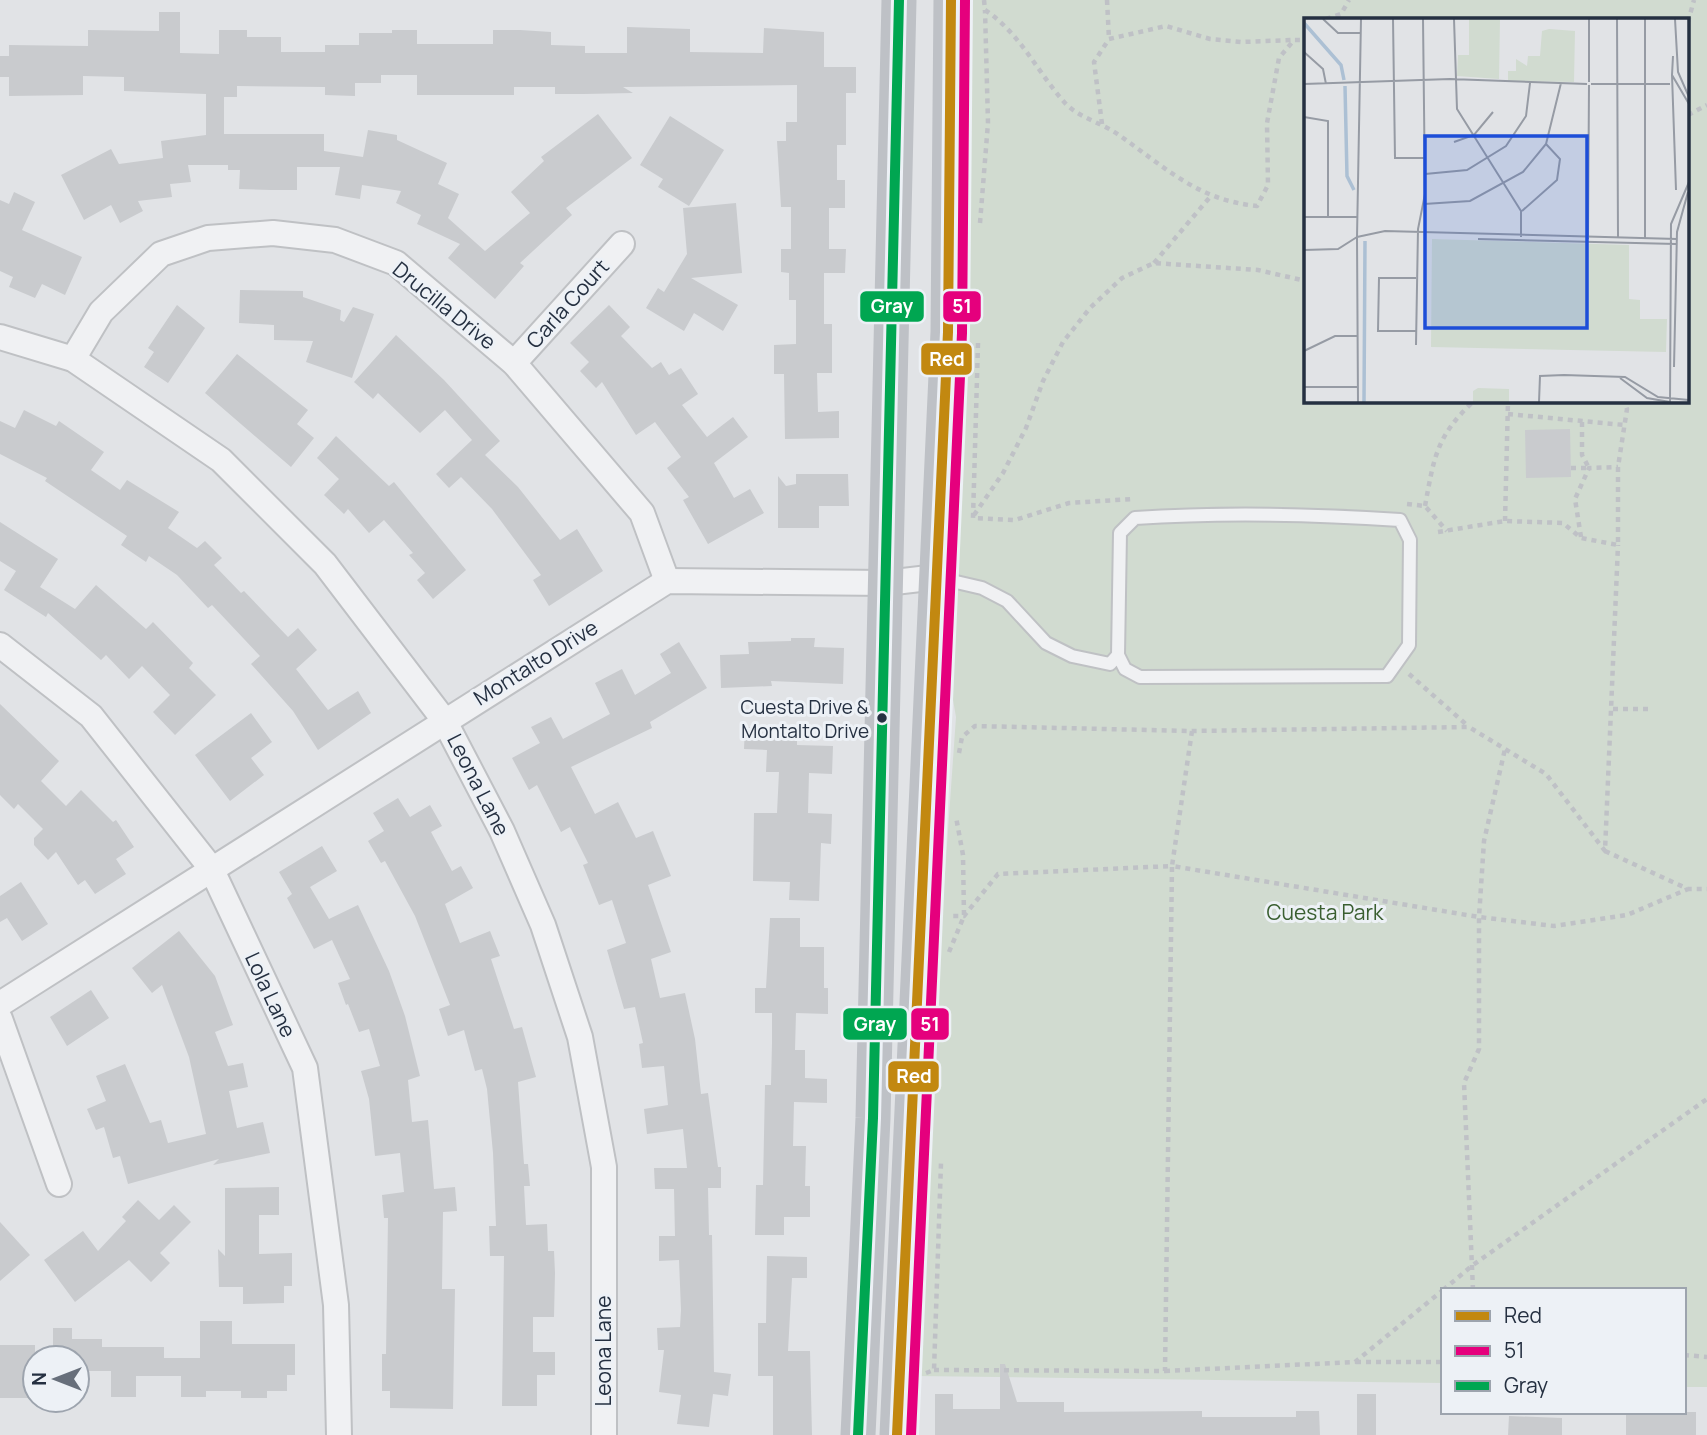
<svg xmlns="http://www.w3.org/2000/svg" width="1707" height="1435" viewBox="0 0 1707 1435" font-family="Manrope,sans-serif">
<rect width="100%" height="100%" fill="#e1e3e6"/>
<path fill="#d1dbd0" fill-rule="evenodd" d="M 963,0 L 1707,0 L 1707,1387 L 1684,1387 L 1684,1290 L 1443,1290 L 1443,1383 L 916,1376 L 941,930 L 956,717 L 952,694 ZM 1306,19 L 1688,19 L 1688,401 L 1306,401 Z"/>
<g fill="#c9cbce">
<polygon points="159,12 180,12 180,53 219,54 219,30 247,30 247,37 281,37 281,52 325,52 325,45 359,45 359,33 392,33 392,30 417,30 417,44 493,44 493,30 520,30 551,32 551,45 585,46 585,53 627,53 627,27 690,29 690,52 763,53 764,28 824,32 824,67 856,67 856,93 846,93 846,145 837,145 837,180 845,180 845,208 829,208 829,249 846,249 845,273 824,273 824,324 832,324 832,373 817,373 818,412 839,411 839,438 785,439 784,374 774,374 774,345 796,344 796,300 789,300 789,273 781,272 781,249 791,249 791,207 781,207 777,141 786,141 786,122 797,122 797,85 623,87 633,93 584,94 555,94 555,87 514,87 514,95 417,95 417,75 381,75 381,83 355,83 355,96 325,95 325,87 237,86 237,97 224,97 224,134 324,134 324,151 363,157 368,130 397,135 397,140 447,163 438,184 459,194 448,218 485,251 530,213 511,192 544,161 541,157 598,114 632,158 566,208 572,215 520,263 524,266 495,299 448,258 460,244 417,224 421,215 396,203 401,191 362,185 360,199 335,195 340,167 297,167 297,190 271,190 239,189 240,170 228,170 228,165 188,165 191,182 170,184 172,197 138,201 143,211 120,223 111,205 84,220 61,175 111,149 119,164 163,158 161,141 206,135 206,94 124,91 124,77 83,76 83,95 9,96 9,77 0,77 0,56 9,56 9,45 88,46 88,30 159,31"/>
<polygon points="670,116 724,150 689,206 658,187 663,179 640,165"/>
<polygon points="14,192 35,202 22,230 82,257 65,295 42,284 35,298 9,287 13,277 0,271 0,200 9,204"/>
<polygon points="736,203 742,273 691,278 738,305 723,331 694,313 684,331 646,308 658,288 664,292 687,254 683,208"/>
<polygon points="240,290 303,291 303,297 341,310 340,320 344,322 353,307 374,314 352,378 306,362 313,341 274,340 274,325 239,323"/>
<polygon points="177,305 205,328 168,383 144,367 154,352 148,348"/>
<polygon points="609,305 630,327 621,336 652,368 661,362 669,375 681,368 698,394 682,405 707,437 733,417 748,437 714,463 734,498 750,489 764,513 708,544 683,500 689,497 667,468 681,457 655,422 636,435 602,382 596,388 580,371 589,362 570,343"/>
<polygon points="396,335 444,380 500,441 485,455 518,487 560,540 577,529 603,571 549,606 533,580 541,575 492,509 461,477 449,488 436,474 472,440 445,410 420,433 378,393 373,399 354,382"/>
<polygon points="237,354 308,410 297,424 314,438 291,467 205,393"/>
<polygon points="24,410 56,426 59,421 104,452 91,470 120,490 127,480 179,512 168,528 197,548 205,541 222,558 214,565 241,593 244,591 288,637 298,628 317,650 296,669 328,710 358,691 371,713 318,750 293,711 251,664 260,656 212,605 208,608 177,575 149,556 146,562 121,545 127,536 45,481 47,478 0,454 0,421 15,428"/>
<polygon points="1570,429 1571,477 1526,478 1525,430"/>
<polygon points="336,436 389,486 394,482 466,570 433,599 417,580 425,573 409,555 413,553 384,520 369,533 348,509 344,514 324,495 339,479 317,458"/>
<polygon points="796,474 848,474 849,506 819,506 819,528 778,528 778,476 786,486 796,484"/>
<polygon points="0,522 58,559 40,587 75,609 96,585 146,629 153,622 193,663 189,668 216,695 175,735 153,712 170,695 142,666 129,679 106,655 101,660 48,613 46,617 4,590 16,571 0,561"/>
<polygon points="791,638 815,638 814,647 844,648 843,684 771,681 772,686 721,688 720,655 749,654 748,642 791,641"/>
<polygon points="679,642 707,688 650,722 652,728 571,767 595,814 618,802 636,838 653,831 671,876 648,885 671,952 651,959 660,998 685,993 695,1039 701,1094 708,1093 718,1167 721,1167 721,1188 708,1188 709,1235 712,1235 714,1372 731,1374 728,1396 713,1394 709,1427 677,1424 681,1395 659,1392 664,1350 658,1350 657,1328 680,1327 681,1310 679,1260 659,1261 659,1236 675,1236 674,1189 655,1189 654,1168 687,1168 683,1129 647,1134 644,1109 668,1105 664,1066 642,1068 639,1044 643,1043 635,1007 624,1009 607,950 626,943 612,900 599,905 583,865 588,863 570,827 561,832 537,785 529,790 512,758 540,743 531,727 551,717 563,739 610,714 595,683 622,669 635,695 671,673 660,654"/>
<polygon points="0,704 59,761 41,781 66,806 81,790 113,822 116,820 134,847 116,859 126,874 95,894 85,880 78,885 56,852 48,860 34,845 34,838 43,829 18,804 14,809 0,795"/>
<polygon points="251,713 272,742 251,758 264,775 230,801 195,755"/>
<polygon points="745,727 797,729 797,745 833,746 832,774 809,773 808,813 832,814 831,844 821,843 819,901 789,900 790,882 753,881 754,813 777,813 779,772 766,772 767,750 744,749"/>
<polygon points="398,798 410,817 430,805 442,826 431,832 452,871 461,866 473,888 445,904 460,943 490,931 500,956 491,959 514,1029 522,1027 536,1077 518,1082 524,1164 528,1164 530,1186 524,1186 526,1225 547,1224 548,1251 554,1251 555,1273 554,1317 533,1317 533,1352 555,1352 555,1375 537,1375 537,1406 502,1406 504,1256 490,1256 489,1226 496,1226 493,1153 487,1089 482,1069 475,1071 464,1030 448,1036 439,1009 450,1005 415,916 385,861 381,863 368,841 384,831 373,813"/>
<polygon points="322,846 337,871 310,887 329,919 358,905 389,971 405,1016 420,1076 408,1080 412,1122 428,1120 434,1189 455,1187 457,1211 443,1212 442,1289 455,1289 453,1409 390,1408 390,1391 382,1391 382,1354 386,1354 388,1218 384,1218 382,1195 404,1192 400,1153 375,1156 369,1099 361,1071 380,1066 369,1029 359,1032 348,1004 346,1005 338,983 350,979 332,940 314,949 287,898 292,894 279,872"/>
<polygon points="21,882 48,924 22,941 7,918 0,922 0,896"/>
<polygon points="770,918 800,918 800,947 824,947 824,988 828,988 828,1014 796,1013 795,1050 805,1050 805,1078 827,1079 827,1103 794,1102 793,1146 806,1146 805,1186 810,1186 810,1217 784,1217 784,1235 755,1235 756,1185 763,1185 765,1085 771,1085 772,1043 772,1013 755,1013 755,988 766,988"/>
<polygon points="179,931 215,976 233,1025 215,1032 228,1066 243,1063 248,1087 229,1091 237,1128 263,1122 270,1153 213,1165 219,1159 128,1184 120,1156 113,1158 104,1127 96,1130 87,1109 106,1101 96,1076 125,1064 150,1123 161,1120 168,1143 206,1134 189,1057 162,985 152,993 132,968"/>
<polygon points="91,990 109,1018 67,1046 50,1017"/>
<polygon points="279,1187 279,1215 259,1215 259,1254 292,1253 292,1286 284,1286 284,1303 243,1304 243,1287 219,1287 218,1249 225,1256 225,1188"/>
<polygon points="138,1200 159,1220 174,1205 191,1222 160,1253 170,1263 151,1282 129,1260 75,1302 44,1260 83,1231 98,1251 126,1221 122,1217"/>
<polygon points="0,1222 30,1255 0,1281"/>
<polygon points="767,1256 807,1257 807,1278 792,1278 788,1351 810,1351 812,1435 773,1435 773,1376 758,1376 758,1323 766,1323"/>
<polygon points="200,1321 232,1321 232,1344 295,1344 295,1375 287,1375 287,1391 267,1391 267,1398 241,1398 241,1391 206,1391 206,1397 181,1397 181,1376 136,1376 136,1397 111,1397 111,1371 77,1371 77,1358 53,1358 53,1328 72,1328 72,1339 102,1339 102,1347 164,1347 164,1358 200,1358"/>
<rect x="0" y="1345" width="35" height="53"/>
<polygon points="1000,1364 1005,1364 1017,1402 1064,1402 1064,1412 1202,1411 1202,1417 1296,1417 1296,1411 1319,1411 1320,1435 935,1435 935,1394 953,1394 953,1409 1000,1409"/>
<rect x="1357" y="1394" width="19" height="41"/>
<rect x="1626" y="1412" width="70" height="23"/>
<polygon points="1509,1416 1562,1418 1562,1435 1508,1435"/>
</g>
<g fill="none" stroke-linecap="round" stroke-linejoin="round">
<defs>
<path id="service" d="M 939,578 L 982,588 L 1007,601 L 1046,643 L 1072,656 L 1110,664 L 1118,655 L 1125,669 L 1140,677 L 1387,676 L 1409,645 L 1410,540 L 1400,520 C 1311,514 1224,512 1135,518 L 1120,533 L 1118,655"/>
<g id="minor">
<polyline points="0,337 73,359 221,460 325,564 444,720 502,831 543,925 580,1037 604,1167 604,1435"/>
<polyline points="73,359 101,312 161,254 208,238 273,233 335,240 396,263 514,363 642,513 667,581"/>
<polyline points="514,363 622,244"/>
<polyline points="0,645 91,716 211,868 305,1068 336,1305 339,1435"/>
<polyline points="0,1004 667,581 886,583 937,577"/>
<polyline points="0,1019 59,1184"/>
</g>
</defs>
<use href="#service" stroke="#bfc1c4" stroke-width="16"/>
<use href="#minor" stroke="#bfc1c4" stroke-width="28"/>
<g stroke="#bfc1c6" stroke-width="4.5" stroke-dasharray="5 5" stroke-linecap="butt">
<path d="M 984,0 L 985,10 C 1020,33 1038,73 1065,103 C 1078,117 1101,123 1116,133 C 1164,166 1196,200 1257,206 L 1268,185 L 1267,123 L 1279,58 L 1294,40 L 1306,40"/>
<polyline points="1107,0 1109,39"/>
<polyline points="1326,19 1341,14 1349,0"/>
<polyline points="1688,22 1694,0"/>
<polyline points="1688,115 1707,105"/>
<polyline points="1102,124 1094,62 1109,39 1166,26 1210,39 1241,42 1293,40"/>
<polyline points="980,223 988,123 985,10"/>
<polyline points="1154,263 1210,197"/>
<polyline points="978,343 973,518 1015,520 1069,503 1133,499"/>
<polyline points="1508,414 1624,425"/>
<polyline points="1582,422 1582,455 1589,468"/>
<polyline points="1571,468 1589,468"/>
<polyline points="1407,504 1425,506 1447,531"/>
<path d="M 1425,506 C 1434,458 1436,436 1474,401"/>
<polyline points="974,515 1003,473 1026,428 1043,381 1063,342 1090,308 1122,278 1154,263 1258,270 1306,281"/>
<polyline points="1505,521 1508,401"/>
<polyline points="1438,532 1505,521 1563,523 1581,538 1618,545 1618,467 1627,409 1624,401"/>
<polyline points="1581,537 1575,499 1589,468 1618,467"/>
<polyline points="1409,674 1468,726"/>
<polyline points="1613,709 1649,709"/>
<polyline points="1192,731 1172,866 1479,917 1554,926 1627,915 1688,889"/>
<polyline points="959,753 962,737 975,726 1192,731 1469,727 1546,774 1605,851 1618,545"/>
<polyline points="1605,851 1688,889 1707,889"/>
<polyline points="949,952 964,916 963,855 956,817"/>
<polyline points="1443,1290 1473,1265 1707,1099"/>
<polyline points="1473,1290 1464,1083 1479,1049 1479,917 1484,841 1505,749"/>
<polyline points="1684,1355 1707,1357"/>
<polyline points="1356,1362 1443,1362"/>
<polyline points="934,1370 1165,1371 1172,866 998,874 964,916 949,916"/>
<polyline points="1165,1371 1355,1362 1443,1290"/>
<polyline points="926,1373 934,1370 941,1163"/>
</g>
<use href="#service" stroke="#f0f1f3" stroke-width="12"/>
<use href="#minor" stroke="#f0f1f3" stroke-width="24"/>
<g stroke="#bec1c6" stroke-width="35">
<polyline points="858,1435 873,1118 899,0"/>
<polyline points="897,1435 948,332 951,0"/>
</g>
<defs>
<polyline id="bus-1" points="897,1435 948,332 951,0"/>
<polyline id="bus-2" points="911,1435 962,333 965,0"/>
<polyline id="bus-3" points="858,1435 873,1118 899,0"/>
</defs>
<use href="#bus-1" stroke="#edf1f6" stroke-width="16"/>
<use href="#bus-2" stroke="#edf1f6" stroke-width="16"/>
<use href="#bus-3" stroke="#edf1f6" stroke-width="16"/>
<use href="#bus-1" stroke="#c28810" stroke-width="10"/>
<use href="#bus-2" stroke="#e5007d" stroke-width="10"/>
<use href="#bus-3" stroke="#00a651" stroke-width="10"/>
</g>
<circle fill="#253041" stroke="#edf1f6" stroke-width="2.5" cx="882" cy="718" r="6"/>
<g text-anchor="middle" stroke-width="6" stroke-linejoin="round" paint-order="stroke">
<g font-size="19" fill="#253041" stroke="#edf1f6" text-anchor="end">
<text x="869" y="714">Cuesta Drive &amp;<tspan x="869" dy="24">Montalto Drive</tspan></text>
</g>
<g font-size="21" fill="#253041" stroke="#edf1f6">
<text transform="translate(568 304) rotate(-48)" y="7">Carla Court</text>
<text transform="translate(444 306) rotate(39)" y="7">Drucilla Drive</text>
<text transform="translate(536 663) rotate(-32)" y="7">Montalto Drive</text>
<text transform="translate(478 785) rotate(63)" y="7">Leona Lane</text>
<text transform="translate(270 995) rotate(65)" y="7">Lola Lane</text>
<text transform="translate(604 1351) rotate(-90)" y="7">Leona Lane</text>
</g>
<g font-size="21" fill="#3a5f31" stroke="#edf1f6">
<text x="1325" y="920">Cuesta Park</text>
</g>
</g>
<g transform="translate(1304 18)">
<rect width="385" height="385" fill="#e1e3e6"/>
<path d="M 165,1 L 196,1 L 195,61 L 153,58 L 154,37 L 165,37 ZM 245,11 L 271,13 L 270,64 L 204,63 L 204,53 L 212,53 L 212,41 L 223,48 L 224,38 L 236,38 L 238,13 ZM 128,221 L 325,227 L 325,281 L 336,282 L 336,301 L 363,301 L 362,334 L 127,329 ZM 174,370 L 205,371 L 205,384 L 169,384 L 169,373 Z" fill="#d1dbd0"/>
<path fill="none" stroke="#acc0d4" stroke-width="3.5" d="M 0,5 L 37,47 L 40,62M 41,68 L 43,158 L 50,172M 60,384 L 61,223"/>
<path fill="none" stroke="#969ba4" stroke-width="2" d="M 19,1 L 34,15 L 57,15M 89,1 L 91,140 L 120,140M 150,1 L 153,91 L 217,193 L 217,219M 285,1 L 285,64M 313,1 L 314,220M 371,1 L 374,54 L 385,79M 0,34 L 19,51 L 22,66M 369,38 L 368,57 L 385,86M 368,57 L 372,172M 0,66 L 146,61 L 283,66M 287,66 L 366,66M 0,99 L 24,103 L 24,199M 150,124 L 170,117 L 189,94M 121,156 L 163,152 L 202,128 L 222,98 L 226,65M 120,186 L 166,183 L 219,154 L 242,126 L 257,65M 218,193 L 253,162 L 256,141 L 242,126M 0,199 L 53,199M 53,219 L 54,384M 53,219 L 81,213 L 373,221M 53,219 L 57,1M 341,220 L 341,1M 174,221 L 372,226M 284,221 L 285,67M 0,232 L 34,231 L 53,219M 112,313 L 74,313 L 75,260 L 112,260M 112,327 L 114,211 L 121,176 L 119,1M 0,333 L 31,318 L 54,318M 370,349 L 373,214 L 384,174M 316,360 L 343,380 L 366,384M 0,369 L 54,369M 235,384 L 236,358 L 260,357 L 321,359 L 354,379 L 385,382M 366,384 L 367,206 L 385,164"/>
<path fill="#1d4ed8" fill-opacity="0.15" stroke="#1d4ed8" stroke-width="3.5" d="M 121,118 L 283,118 L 283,310 L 121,310 Z"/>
<rect width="385" height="385" fill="none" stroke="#253041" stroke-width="3.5"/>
</g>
<g stroke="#edf1f6" stroke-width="2.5">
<rect x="859" y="290" width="66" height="33" rx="7" fill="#00a651"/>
<rect x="942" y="290" width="40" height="33" rx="7" fill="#e5007d"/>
<rect x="920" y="342" width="53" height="34" rx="7" fill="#c28810"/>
<rect x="910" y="1007" width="40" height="34" rx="7" fill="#e5007d"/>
<rect x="842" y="1007" width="66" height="34" rx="7" fill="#00a651"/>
<rect x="887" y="1060" width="53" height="33" rx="7" fill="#c28810"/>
</g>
<g font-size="19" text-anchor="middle" font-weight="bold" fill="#fff">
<text x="892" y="313">Gray</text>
<text x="962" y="313">51</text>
<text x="947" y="366">Red</text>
<text x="930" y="1031">51</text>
<text x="875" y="1031">Gray</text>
<text x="914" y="1083">Red</text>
</g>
<rect x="1441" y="1288" width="245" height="126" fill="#edf1f6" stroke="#9da4ae" stroke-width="2"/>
<rect x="1455" y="1311" width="35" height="10" fill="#c28810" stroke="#9da4ae" stroke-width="2"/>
<text x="1504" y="1323" font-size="21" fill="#253041">Red</text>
<rect x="1455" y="1346" width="35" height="10" fill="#e5007d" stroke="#9da4ae" stroke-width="2"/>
<text x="1504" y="1358" font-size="21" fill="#253041">51</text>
<rect x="1455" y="1381" width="35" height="10" fill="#00a651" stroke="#9da4ae" stroke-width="2"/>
<text x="1504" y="1393" font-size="21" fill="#253041">Gray</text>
<g transform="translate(56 1379) rotate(270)"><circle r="33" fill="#edf1f6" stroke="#9da4ae" stroke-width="2"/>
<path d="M0-5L12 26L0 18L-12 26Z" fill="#676f7b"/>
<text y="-10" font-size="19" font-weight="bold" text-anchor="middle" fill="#253041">N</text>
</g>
</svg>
